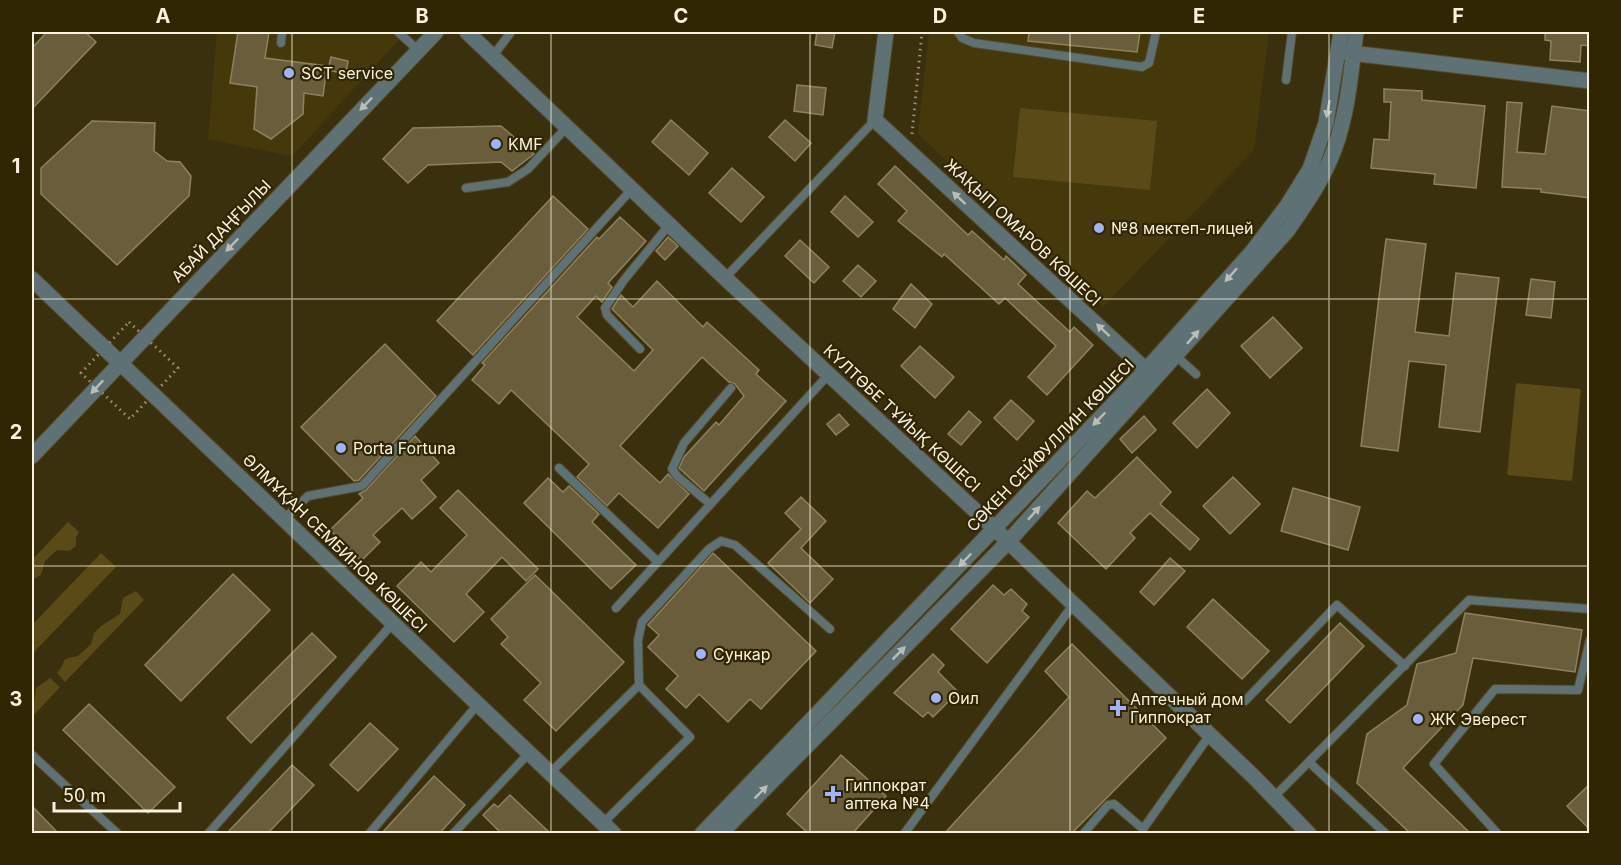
<svg xmlns="http://www.w3.org/2000/svg" width="1621" height="865" viewBox="0 0 1621 865" font-family="Inter,sans-serif">
<rect width="100%" height="100%" fill="#3b300d"/>
<g fill="#45380b">
<polygon points="217,32 406,32 292,156 208,139"/>
<polygon points="929,32 1269,32 1254,150 1103,307 918,134"/>
</g>
<g fill="#594a18">
<polygon points="1020,108 1157,121 1150,190 1013,177"/>
<polygon points="1516,383 1581,389 1572,481 1507,475"/>
<polygon points="68,522 79,532 76,537 76,546 69,551 57,550 45,561 41,575 32,580 32,560"/>
<polygon points="101,553 116,567 34,652 32,649 32,625"/>
<path d="M 136,591 L 144,600 L 65,682 L 57,673 C 69,660 56,660 78,656 L 91,644 L 94,633 L 101,626 L 120,614 L 123,598 Z"/>
<polygon points="50,678 60,687 32,717 36,688"/>
</g>
<g fill="#695d3b" stroke="#8e825e" stroke-width="1.5">
<polygon points="47,32 85,32 96,42 32,109 32,48"/>
<polygon points="238,32 269,32 265,58 327,66 323,96 304,93 303,114 271,139 254,129 257,87 230,83"/>
<polygon points="817,32 835,32 832,48 815,45"/>
<polygon points="1029,32 1140,32 1137,52 1028,41"/>
<polygon points="1545,32 1590,32 1590,46 1581,45 1580,62 1550,60 1551,41 1545,40"/>
<polygon points="331,57 348,61 346,74 328,70"/>
<polygon points="797,85 826,88 823,115 794,111"/>
<polygon points="1384,89 1422,91 1422,100 1485,106 1476,188 1434,184 1435,174 1371,168 1374,139 1389,140 1391,102 1384,102"/>
<polygon points="1507,102 1522,103 1517,152 1545,154 1552,106 1590,111 1590,198 1541,192 1541,189 1502,187"/>
<polygon points="671,120 708,153 689,175 652,142"/>
<polygon points="785,120 811,143 795,161 769,137"/>
<polygon points="92,121 155,123 154,151 167,161 180,162 191,176 189,196 117,265 41,194 41,168"/>
<polygon points="501,126 534,154 512,171 501,162 428,165 408,183 383,159 413,128"/>
<polygon points="895,166 968,235 972,231 1004,260 1006,256 1026,275 1018,284 1070,332 1074,327 1093,345 1047,395 1028,377 1056,346 1005,298 999,304 944,254 942,257 898,221 907,211 878,184"/>
<polygon points="732,168 764,197 741,222 709,193"/>
<polygon points="553,196 588,229 473,355 437,321"/>
<polygon points="845,196 873,222 858,237 831,212"/>
<polygon points="620,217 646,241 608,283 612,287 602,302 596,296 577,317 634,371 653,350 612,309 621,295 633,307 657,281 703,327 707,322 759,370 756,374 786,401 704,491 679,468 684,457 716,422 719,425 744,396 735,384 729,382 702,357 620,446 660,483 668,474 689,494 658,528 619,493 607,506 577,477 589,464 511,390 499,404 472,380 485,365 482,363 597,237 599,239"/>
<polygon points="668,237 678,246 665,260 656,251"/>
<polygon points="1386,239 1426,244 1415,332 1449,336 1456,273 1499,278 1480,432 1439,427 1446,365 1409,361 1398,451 1361,446"/>
<polygon points="800,240 829,267 814,283 785,256"/>
<polygon points="858,265 876,281 861,297 843,281"/>
<polygon points="1531,279 1555,282 1551,318 1526,315"/>
<polygon points="911,284 932,304 915,328 893,309"/>
<polygon points="1273,317 1302,348 1270,378 1241,346"/>
<polygon points="385,344 436,396 359,480 354,481 301,427"/>
<polygon points="920,346 954,377 935,398 901,366"/>
<polygon points="1207,389 1230,413 1197,448 1173,423"/>
<polygon points="1011,400 1034,421 1017,440 994,418"/>
<polygon points="969,411 981,422 961,445 948,434"/>
<polygon points="839,414 849,425 836,435 827,424"/>
<polygon points="1144,416 1156,430 1132,453 1120,439"/>
<polygon points="415,436 439,463 421,480 436,497 412,519 402,508 373,535 380,542 361,561 330,530 363,498 359,494 366,490"/>
<polygon points="1137,457 1171,492 1160,504 1199,539 1190,550 1150,513 1130,533 1135,538 1106,569 1058,523 1087,491 1095,498"/>
<polygon points="1233,477 1260,504 1230,534 1203,506"/>
<polygon points="548,478 563,492 569,486 599,514 592,522 636,565 611,589 524,503"/>
<polygon points="1293,488 1360,507 1348,550 1281,531"/>
<polygon points="458,490 538,569 526,581 502,557 466,594 484,612 454,642 397,586 421,562 431,572 467,535 440,508"/>
<polygon points="801,497 826,521 801,548 833,579 810,603 768,563 801,529 785,513"/>
<polygon points="713,553 816,651 761,709 750,699 728,722 699,694 686,708 666,689 678,676 648,647 659,635 648,625"/>
<polygon points="1170,558 1185,571 1154,605 1140,592"/>
<polygon points="233,574 270,610 181,701 145,665"/>
<polygon points="535,575 624,662 556,731 524,700 541,683 501,644 508,637 491,619"/>
<polygon points="993,585 1004,595 1011,589 1027,604 1022,611 1029,617 987,663 951,629"/>
<polygon points="1213,599 1269,651 1242,679 1187,627"/>
<polygon points="1465,613 1582,630 1575,672 1473,658 1463,705 1403,768 1471,834 1411,834 1357,783 1367,734 1407,705 1417,664 1456,653"/>
<polygon points="1340,623 1364,646 1290,723 1266,700"/>
<polygon points="312,633 336,657 251,743 227,718"/>
<polygon points="1072,644 1166,738 1071,834 944,834 1069,697 1045,671"/>
<polygon points="933,654 944,665 938,672 958,692 933,717 928,712 923,717 894,693"/>
<polygon points="89,704 175,787 148,813 63,730"/>
<polygon points="370,723 398,749 358,791 330,765"/>
<polygon points="841,755 886,796 852,834 809,834 787,814"/>
<polygon points="292,765 314,785 267,834 226,834"/>
<polygon points="434,776 465,805 439,834 381,834"/>
<polygon points="1590,784 1590,830 1567,806"/>
<polygon points="510,795 551,834 502,834 483,815 494,804 498,807"/>
<polygon points="32,806 59,834 32,834"/>
</g>
<g fill="none" stroke-linecap="round" stroke-linejoin="round">
<defs>
<g id="service">
<polyline points="398,32 418,50"/>
<polyline points="958,32 962,38 974,43 1142,67 1149,63 1156,32"/>
<polyline points="281,43 282,32"/>
<polyline points="493,56 511,32"/>
<polyline points="1286,80 1292,32"/>
<polyline points="466,188 508,182 528,169 567,127"/>
<polyline points="725,278 875,120"/>
<polyline points="640,349 607,315 605,308 624,280 669,225"/>
<polyline points="1176,356 1196,374"/>
<polyline points="559,468 657,561"/>
<polyline points="710,504 677,476 672,469 684,443 731,388"/>
<polyline points="284,519 308,496 362,486 632,189"/>
<polyline points="616,608 829,374"/>
<polyline points="639,685 638,640 642,622 709,549 721,541 735,545 830,629"/>
<polyline points="1245,701 1337,605 1405,666"/>
<polyline points="32,755 118,834"/>
<polyline points="1310,763 1386,834"/>
<polyline points="550,773 639,685 690,737 603,823"/>
<polyline points="1274,797 1469,600 1590,609"/>
<polyline points="208,834 393,623"/>
<polyline points="369,834 478,704"/>
<polyline points="453,834 529,753"/>
<polyline points="904,834 1073,605"/>
<polyline points="1083,834 1108,805 1114,804 1143,829 1209,736"/>
<polyline points="1498,834 1434,764 1495,689 1578,690 1590,640"/>
</g>
<g id="minor">
<polyline points="467,32 725,278 995,529 1255,778 1309,834"/>
<polyline points="886,32 875,120 1146,370"/>
<polyline points="1342,52 1590,81"/>
</g>
<g id="tertiary">
<polyline points="32,279 614,834"/>
<polyline points="32,456 436,32"/>
<polyline points="702,834 1146,370 1252,252 1287,206 1310,169 1326,123 1341,32"/>
<path d="M 720,834 L 1008,542 L 1287,231 C 1305,205 1323,180 1334,150 C 1348,113 1351,71 1356,32"/>
</g>
</defs>
<use href="#service" stroke="#564b2a" stroke-width="10"/>
<use href="#minor" stroke="#564b2a" stroke-width="17"/>
<use href="#tertiary" stroke="#564b2a" stroke-width="17"/>
<g stroke="#9d9479" stroke-width="3" stroke-dasharray="1.5 4.5" stroke-linecap="butt">
<polyline points="912,134 922,32"/>
<polygon points="129,322 178,368 130,419 81,373"/>
</g>
<use href="#service" stroke="#5e7175" stroke-width="8"/>
<use href="#minor" stroke="#5e7175" stroke-width="15"/>
<use href="#tertiary" stroke="#5e7175" stroke-width="15"/>
</g>
<defs><path id="oneway-solid" d="M-6-.8H1V-3.2L6.5 0L1 3.2V.8H-6Z" transform="scale(1.5)"/></defs>
<g fill="#bbbeb5">
<use href="#oneway-solid" transform="translate(366 104) rotate(134)"/>
<use href="#oneway-solid" transform="translate(1328 109) rotate(100)"/>
<use href="#oneway-solid" transform="translate(959 198) rotate(-137)"/>
<use href="#oneway-solid" transform="translate(232 245) rotate(134)"/>
<use href="#oneway-solid" transform="translate(1231 275) rotate(132)"/>
<use href="#oneway-solid" transform="translate(1103 330) rotate(-137)"/>
<use href="#oneway-solid" transform="translate(1193 337) rotate(-48)"/>
<use href="#oneway-solid" transform="translate(97 387) rotate(133)"/>
<use href="#oneway-solid" transform="translate(1099 419) rotate(134)"/>
<use href="#oneway-solid" transform="translate(1034 513) rotate(-48)"/>
<use href="#oneway-solid" transform="translate(965 560) rotate(134)"/>
<use href="#oneway-solid" transform="translate(899 653) rotate(-45)"/>
<use href="#oneway-solid" transform="translate(761 792) rotate(-45)"/>
</g>
<path fill="none" stroke="#f9f2df" stroke-width="1.5" stroke-opacity="0.55" d="M 292,32 L 292,834M 551,32 L 551,834M 810,32 L 810,834M 1070,32 L 1070,834M 1329,32 L 1329,834M 32,299 L 1590,299M 32,566 L 1590,566"/>
<g fill="#9fb3fd" stroke="#312603" stroke-width="2">
<circle cx="289" cy="73" r="6"/>
<circle cx="496" cy="144" r="6"/>
<circle cx="1099" cy="228" r="6"/>
<circle cx="341" cy="448" r="6"/>
<circle cx="701" cy="654" r="6"/>
<circle cx="936" cy="698" r="6"/>
<path d="M1115 699h6v6h6v6h-6v6h-6v-6h-6v-6h6z"/>
<circle cx="1418" cy="719" r="6"/>
<path d="M830 785h6v6h6v6h-6v6h-6v-6h-6v-6h6z"/>
</g>
<g text-anchor="middle" stroke-width="4.5" stroke-linejoin="round" paint-order="stroke">
<g font-size="16" fill="#f9f2df" stroke="#312603" text-anchor="start">
<text x="301" y="79">SCT service</text>
<text x="508" y="150">KMF</text>
<text x="1111" y="234">№8 мектеп-лицей</text>
<text x="353" y="454">Porta Fortuna</text>
<text x="713" y="660">Сункар</text>
<text x="948" y="704">Оил</text>
<text x="1130" y="705">Аптечный дом<tspan x="1130" dy="18">Гиппократ</tspan></text>
<text x="1430" y="725">ЖК Эверест</text>
<text x="845" y="791">Гиппократ<tspan x="845" dy="18">аптека №4</tspan></text>
</g>
<g font-size="16" fill="#f9f2df" stroke="#312603">
<text transform="translate(221 231) rotate(-46)" y="6">АБАЙ ДАҢҒЫЛЫ</text>
<text transform="translate(1023 232) rotate(43)" y="6">ЖАҚЫП ОМАРОВ КӨШЕСІ</text>
<text transform="translate(902 418) rotate(43)" y="6">КҮЛТӨБЕ ТҰЙЫҚ КӨШЕСІ</text>
<text transform="translate(1050 445) rotate(-46)" y="6">СӘКЕН СЕЙФУЛЛИН КӨШЕСІ</text>
<text transform="translate(335 543) rotate(44)" y="6">ӘЛМҰҚАН СЕМБИНОВ КӨШЕСІ</text>
</g>
</g>
<rect width="1621" height="865" fill="none" stroke="#312603" stroke-width="66"/>
<path d="M54 802v9h126v-9" fill="none" stroke="#f9f2df" stroke-width="3"/>
<text x="63" y="802" font-size="18" fill="#f9f2df" stroke="#312603" stroke-width="4.5" paint-order="stroke">50 m</text>
<rect x="33" y="33" width="1555" height="799" fill="none" stroke="#f9f2df" stroke-width="2"/>
<g font-size="20" text-anchor="middle" font-weight="bold" fill="#f9f2df">
<text x="163" y="23">A</text>
<text x="422" y="23">B</text>
<text x="681" y="23">C</text>
<text x="940" y="23">D</text>
<text x="1199" y="23">E</text>
<text x="1458" y="23">F</text>
<text x="16" y="173">1</text>
<text x="16" y="439">2</text>
<text x="16" y="706">3</text>
</g>
</svg>
